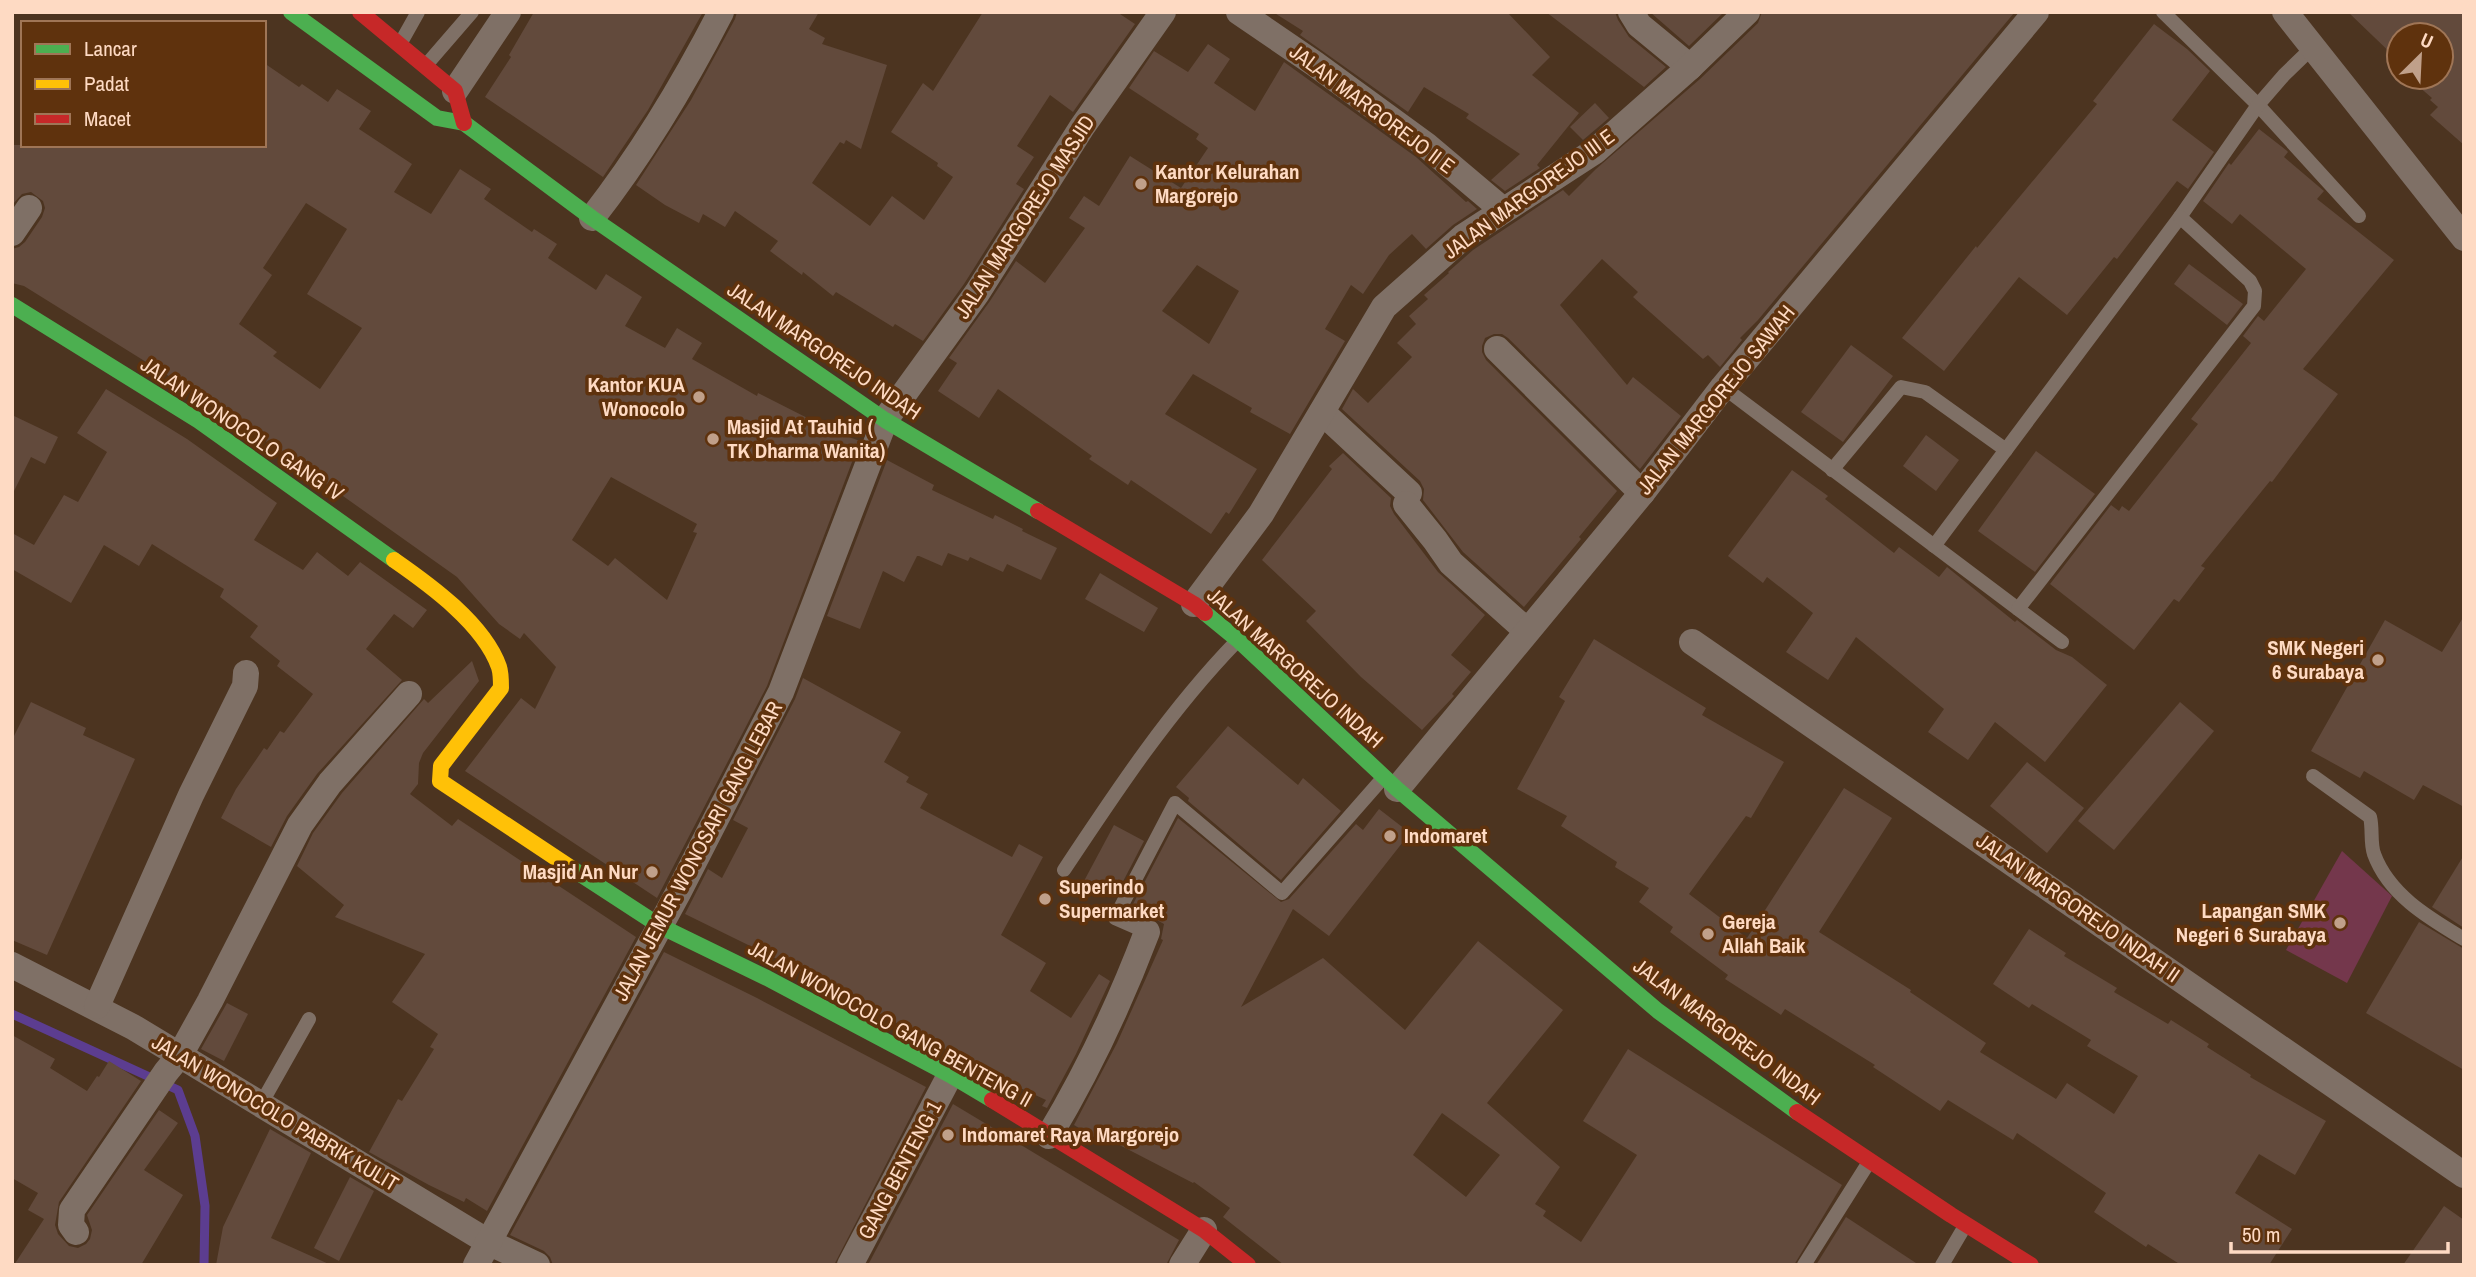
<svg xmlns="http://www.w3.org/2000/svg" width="2476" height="1277" viewBox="0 0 2476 1277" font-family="'Archivo Narrow',sans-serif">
<rect width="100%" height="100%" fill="#4c3420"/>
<polygon fill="#74374c" points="2342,851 2392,896 2347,983 2286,950"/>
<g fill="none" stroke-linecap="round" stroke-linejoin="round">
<polyline stroke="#5c3d90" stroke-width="9" points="12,1014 178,1090 195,1136 205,1206 204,1265"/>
</g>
<g fill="#624a3c" fill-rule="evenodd">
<polygon points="534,12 703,12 648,110 603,177 485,97 511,57 509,55"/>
<polygon points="737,12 819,12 809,29 825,38 822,44 887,65 861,149 846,140 844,144 840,142 812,183 870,226 892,196 924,220 953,177 937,166 938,163 891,132 923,83 933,91 983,12 1117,12 1135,24 1073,112 1050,95 1017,146 1034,157 1016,184 1024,189 964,284 923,341 895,324 893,327 836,292 833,296 803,272 802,275 770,251 778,241 735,211 725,227 703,214 699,223 665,205 636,185 691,100 735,19"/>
<polygon points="1273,12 1507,12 1550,57 1532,75 1579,113 1537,165 1540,168 1505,191 1491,180 1520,154 1466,118 1469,114 1424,87 1408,112 1300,35 1303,31"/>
<polygon points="1546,12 1615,12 1618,20 1629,37 1666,67 1644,87"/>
<polygon points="1650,12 1724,12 1689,46"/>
<polygon points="1762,12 2014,13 1758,320 1740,338 1742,340 1720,367 1708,355 1703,359 1633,297 1638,292 1602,259 1560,305 1627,385 1633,377 1681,416 1640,469 1508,338 1502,334 1494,334 1485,338 1482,346 1482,352 1486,360 1617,491 1579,537 1581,539 1524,607 1463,552 1423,500 1424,489 1420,481 1342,409 1353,389 1368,403 1412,357 1397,343 1416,324 1409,316 1428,299 1424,295 1449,273 1448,272 1473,250 1563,190 1569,196 1596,169 1700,79 1758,23"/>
<polygon points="2348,12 2464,12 2464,145 2430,115 2438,107 2430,100 2432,98 2410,79 2441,77 2441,35 2399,35 2399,61"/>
<polygon points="2154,24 2187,49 2210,71 2172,120 2214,152 2188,189 2177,181 2117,259 2114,257 2067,315 2019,277 1944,371 1902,338 1976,246 1977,248 2097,104 2093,101"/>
<path d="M 1208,44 L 1230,59 L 1214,83 L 1255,111 L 1284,62 L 1416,157 L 1466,202 L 1468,201 L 1477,209 L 1453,225 L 1426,249 L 1412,234 L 1389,255 L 1363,294 L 1351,285 L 1325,329 L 1345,341 L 1290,434 L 1250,412 L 1252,408 L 1193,374 L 1165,414 L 1257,469 L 1229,514 L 1226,512 L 1211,534 L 1131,480 L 1128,485 L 1089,459 L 1092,456 L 998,389 L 979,418 L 938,391 L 957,363 L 949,358 L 990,301 L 1016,261 L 1045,283 L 1085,228 L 1069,218 L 1084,196 L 1099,206 L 1130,156 L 1181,188 L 1208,148 L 1196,139 L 1199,134 L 1129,88 L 1154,51 L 1188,72 ZM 1197,265 L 1239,291 L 1209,344 L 1162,311 Z"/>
<path d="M 264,63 L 299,87 L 302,84 L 328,102 L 337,89 L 371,111 L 359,129 L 412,164 L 394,192 L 431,214 L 460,169 L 491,189 L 484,199 L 532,232 L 534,229 L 557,244 L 548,258 L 596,290 L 606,274 L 642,297 L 625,326 L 665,348 L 677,328 L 702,343 L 692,359 L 757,396 L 758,393 L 835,432 L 860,441 L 767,686 L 657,898 L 465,771 L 521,698 L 535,709 L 556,667 L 524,633 L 520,639 L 499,624 L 457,577 L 212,403 L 24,286 L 12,283 L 12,249 L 19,247 L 25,242 L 42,217 L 45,208 L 43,201 L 31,192 L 22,194 L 12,205 L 12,145 L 264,145 ZM 306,203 L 347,229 L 307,294 L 362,328 L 320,389 L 273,356 L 277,352 L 239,324 L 272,275 L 263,268 ZM 611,477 L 697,524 L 693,532 L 697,533 L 667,600 L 615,558 L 608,566 L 572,540 Z"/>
<polygon points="1595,103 1609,118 1583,140 1570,127"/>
<polygon points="2259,129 2286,150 2288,152 2284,157 2324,191 2317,199 2394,260 2303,369 2338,394 2272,482 2270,481 2201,566 2205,568 2179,602 2174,599 2134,650 2050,584 2111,505 2119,511 2122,506 2129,511 2198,424 2191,419 2251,343 2243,336 2258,316 2264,321 2306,269 2240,214 2232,224 2203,201 2229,163 2231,165"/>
<polygon points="2189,264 2243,304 2227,325 2174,284"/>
<polygon points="1851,345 1893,376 1843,442 1801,412"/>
<polygon points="106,389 187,439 277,503 254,540 303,570 317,552 348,576 360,562 427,610 413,628 394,614 366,649 402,680 317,774 287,816 271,847 221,818 236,789 264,748 267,750 280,731 284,733 313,694 277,666 280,661 250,637 258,626 220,597 224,589 152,544 139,566 104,545 71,603 12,569 12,533 34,545 64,495 78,502 107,452 77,433"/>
<polygon points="12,415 58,437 45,464 31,457 12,495"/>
<polygon points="1926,435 1959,460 1936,491 1903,466"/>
<polygon points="2036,451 2095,494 2035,572 1978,531"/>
<polygon points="1343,453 1391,498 1390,506 1394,514 1438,572 1485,615 1451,655 1471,672 1452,694 1454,696 1422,730 1361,677 1306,621 1316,611 1262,560 1332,469 1329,466"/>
<polygon points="887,460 934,485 932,490 993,519 995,515 1023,529 1022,531 1057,548 1041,580 1007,564 1003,572 970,557 968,561 948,553 942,566 919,556 917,556 904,582 883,571 860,629 827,616"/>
<polygon points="1792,470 1828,496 1825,499 1894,553 1899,547 1939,577 1947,567 2015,622 2017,620 2056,650 2072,657 2107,685 2045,762 1995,722 1968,760 1928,732 1944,709 1856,637 1828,680 1786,652 1813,613 1767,577 1763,583 1728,556"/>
<polygon points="1100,573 1158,608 1144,632 1085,599"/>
<polygon points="2464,616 2464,807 2423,785 2414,800 2364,771 2360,778 2311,751 2385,620 2442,652"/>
<polygon points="1594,639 1706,708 1702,715 1784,762 1751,818 1746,816 1689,894 1747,938 1844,788 1892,818 1819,932 1911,990 1910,992 1986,1043 1980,1052 2056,1099 2067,1083 2114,1114 2138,1076 2087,1046 2091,1040 2032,1004 2029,1008 1993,984 2029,929 2066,953 2064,956 2117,988 2114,992 2168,1024 2171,1020 2209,1044 2207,1047 2251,1075 2250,1077 2326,1121 2295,1175 2259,1154 2235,1193 2292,1229 2269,1265 2181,1265 2148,1244 2146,1247 2094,1212 2106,1193 2017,1133 2013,1140 1948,1100 1940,1111 1873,1067 1875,1065 1785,1009 1781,1015 1725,979 1728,975 1670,932 1673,927 1639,902 1649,888 1615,867 1617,862 1561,826 1567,816 1517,789 1565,701 1559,697"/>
<polygon points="472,661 479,681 423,753 419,763 418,784 410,794 452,826 458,819 636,937 487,1211 466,1198 464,1202 429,1185 369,1152 398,1099 402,1101 434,1049 430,1047 438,1034 392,1002 425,954 335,917 344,905 297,866 313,833 342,793 424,699 428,703"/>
<polygon points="803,678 901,732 884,762 909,777 906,782 928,794 920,808 1012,857 1019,844 1043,857 1001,935 1046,963 1030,991 1071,1018 1099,974 1110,981 1076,1054 1047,1108 1042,1106 1046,1100 1003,1080 777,959 685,914 708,869 722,878 748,828 733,820 795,699"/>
<polygon points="31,702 86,728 83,735 135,759 47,955 12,940 12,740"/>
<polygon points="2180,702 2214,731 2114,850 2078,821"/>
<polygon points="1228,726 1298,785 1303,778 1341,811 1281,880 1188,801 1189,798 1176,787"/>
<polygon points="2027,762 2084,808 2047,853 1990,806"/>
<path d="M 1379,809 L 1410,833 L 1329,936 L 1293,909 L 1241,1007 L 1323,958 L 1405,1030 L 1478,941 L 1563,1010 L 1487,1103 L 1560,1167 L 1535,1204 L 1546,1211 L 1543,1216 L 1581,1242 L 1637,1155 L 1583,1121 L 1628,1049 L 1842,1185 L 1794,1265 L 1284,1265 L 1223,1217 L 1230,1208 L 1194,1182 L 1193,1183 L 1106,1138 L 1104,1143 L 1074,1125 L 1117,1043 L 1163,940 L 1161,939 L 1164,924 L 1132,906 L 1178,818 L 1281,902 L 1289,899 L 1356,824 L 1363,830 ZM 1442,1113 L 1500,1155 L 1466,1197 L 1413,1155 Z"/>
<polygon points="1114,825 1144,841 1115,897 1084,881"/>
<polygon points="2464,855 2464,928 2432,907"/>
<polygon points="2419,922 2464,949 2464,1070 2366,1013"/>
<polygon points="664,952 757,998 926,1087 834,1265 553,1265 550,1257 544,1251 510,1235"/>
<polygon points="227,1003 248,1014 224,1061 201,1049"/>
<polygon points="12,1035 55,1059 50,1068 87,1091 97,1076 99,1077 109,1061 141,1081 59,1202 55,1225 58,1234 69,1246 78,1248 86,1244 90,1239 92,1230 87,1215 159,1110 178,1123 144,1170 183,1195 141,1265 14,1265 44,1219 28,1210 38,1193 12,1178"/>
<polygon points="953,1104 1179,1240 1166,1265 868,1265"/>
<polygon points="270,1129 311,1153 271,1238 331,1265 216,1265 223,1227"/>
<polygon points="350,1177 374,1191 339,1261 314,1248"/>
<polygon points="2444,1206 2464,1220 2464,1265 2403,1265"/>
<polygon points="1846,1217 1919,1265 1816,1265"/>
</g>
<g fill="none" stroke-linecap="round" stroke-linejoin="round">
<g stroke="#7f7066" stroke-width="14">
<polyline points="2163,12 2258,105 2359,216"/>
<polyline points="400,44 418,12"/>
<polyline points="427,64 472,12"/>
<polyline points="1723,387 2062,642"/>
<polyline points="1832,470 1901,387 1925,392 2006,450"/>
<polyline points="1934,546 2180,217 2258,105 2284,75 2314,46"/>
<polyline points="2018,609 2254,306 2255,291 2250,281 2180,217"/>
<path d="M 2313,776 L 2370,817 C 2373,829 2370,842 2374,854 C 2389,895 2429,918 2464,939"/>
<path d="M 1064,870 C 1117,790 1170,710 1237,641"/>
<polyline points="1147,932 1115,918 1175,803 1282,893 1383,778"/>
<polyline points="261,1104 309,1019"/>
<polyline points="1804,1265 1869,1162"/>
<polyline points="1942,1265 1965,1226"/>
</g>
<g stroke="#7f7066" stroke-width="26">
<polyline points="1239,12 1315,64 1426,145 1503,210"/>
<polyline points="1631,12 1639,25 1690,67"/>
<polyline points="2285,12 2464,238"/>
<polyline points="455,91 508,12"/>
<path d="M 592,218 C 642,154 684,84 721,12"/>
<polyline points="12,233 29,208"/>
<polyline points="1497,349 1642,493"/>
<polyline points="1322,412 1409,493"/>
<polyline points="1406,504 1435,540 1451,563 1527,631"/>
<polyline points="1194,604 1261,514 1384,307 1463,237 1595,151 1690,67 1747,12"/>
<polyline points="1692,642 2464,1175"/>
<polyline points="1397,789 1642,493 1723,387 2036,12"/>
<polyline points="12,965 133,1027 490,1243 537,1265"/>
<polyline points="97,1006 191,795 245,686 246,673"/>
<path d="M 1049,1136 C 1088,1071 1120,1003 1147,932"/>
<polyline points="76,1232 71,1225 72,1210 166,1072 180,1055 210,1001 300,825 330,783 409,694"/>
<polyline points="476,1265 678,893 781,692 885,420 977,293 1082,127 1163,12"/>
<polyline points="850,1265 950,1075"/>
<polyline points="1182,1265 1204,1230"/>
</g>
<g stroke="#4caf50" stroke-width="16">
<polyline points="291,12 437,118 464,123 592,218 885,420 1038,511"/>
<polyline points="12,305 199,421 394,560"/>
<polyline points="1205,613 1238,640 1397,789 1658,1011 1797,1112"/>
<polyline points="571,868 660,926 767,978 950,1075 992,1100"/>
</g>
<path stroke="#ffc107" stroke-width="16" d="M 394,560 C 430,585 484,624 499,667 C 501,673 501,681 501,688 L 441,766 L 440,781 L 571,868"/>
<g stroke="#c62828" stroke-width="16">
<polyline points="360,12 455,91 464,123"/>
<polyline points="1038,511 1194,604 1205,613"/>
<polyline points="992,1100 1204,1230 1248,1265"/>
<polyline points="1797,1112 1951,1215 2031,1265"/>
</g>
</g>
<g fill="#c0a08a" stroke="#5f320d" stroke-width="2.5">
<circle cx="1141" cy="184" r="7"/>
<circle cx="699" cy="397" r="7"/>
<circle cx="713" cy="439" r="7"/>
<circle cx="2378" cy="660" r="7"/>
<circle cx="1390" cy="836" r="7"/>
<circle cx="652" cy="872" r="7"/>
<circle cx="1045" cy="899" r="7"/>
<circle cx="2340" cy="923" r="7"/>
<circle cx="1708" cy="934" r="7"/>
<circle cx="948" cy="1135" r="7"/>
</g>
<g text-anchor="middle" stroke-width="7" stroke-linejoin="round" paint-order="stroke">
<g font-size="21" fill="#fedac3" stroke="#5f320d">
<text transform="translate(1372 109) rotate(37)" y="7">JALAN MARGOREJO II E</text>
<text transform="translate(1529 194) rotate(-36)" y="7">JALAN MARGOREJO III E</text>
<text transform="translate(1025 217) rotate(-57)" y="7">JALAN MARGOREJO MASJID</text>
<text transform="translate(824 351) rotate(34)" y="7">JALAN MARGOREJO INDAH</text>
<text transform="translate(1716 400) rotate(-51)" y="7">JALAN MARGOREJO SAWAH</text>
<text transform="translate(242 429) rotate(34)" y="7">JALAN WONOCOLO GANG IV</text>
<text transform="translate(1295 668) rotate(42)" y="7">JALAN MARGOREJO INDAH</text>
<text transform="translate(698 851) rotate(-62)" y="7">JALAN JEMUR WONOSARI GANG LEBAR</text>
<text transform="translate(2078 908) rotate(35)" y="7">JALAN MARGOREJO INDAH II</text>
<text transform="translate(890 1024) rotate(29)" y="7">JALAN WONOCOLO GANG BENTENG II</text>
<text transform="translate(1727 1032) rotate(37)" y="7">JALAN MARGOREJO INDAH</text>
<text transform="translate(275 1113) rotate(31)" y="7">JALAN WONOCOLO PABRIK KULIT</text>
<text transform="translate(900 1170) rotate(-62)" y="7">GANG BENTENG 1</text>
</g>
<g font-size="21" font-weight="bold" fill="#fedac3" stroke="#5f320d" text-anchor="start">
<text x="1155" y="179">Kantor Kelurahan<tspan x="1155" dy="24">Margorejo</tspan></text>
<text x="685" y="392" text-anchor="end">Kantor KUA<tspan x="685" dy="24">Wonocolo</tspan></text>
<text x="727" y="434">Masjid At Tauhid (<tspan x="727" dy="24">TK Dharma Wanita)</tspan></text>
<text x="2364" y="655" text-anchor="end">SMK Negeri<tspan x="2364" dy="24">6 Surabaya</tspan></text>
<text x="1404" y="843">Indomaret</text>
<text x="638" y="879" text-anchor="end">Masjid An Nur</text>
<text x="1059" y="894">Superindo<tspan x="1059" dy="24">Supermarket</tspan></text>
<text x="2326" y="918" text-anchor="end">Lapangan SMK<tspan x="2326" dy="24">Negeri 6 Surabaya</tspan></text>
<text x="1722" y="929">Gereja<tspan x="1722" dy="24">Allah Baik</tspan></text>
<text x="962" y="1142">Indomaret Raya Margorejo</text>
</g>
</g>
<rect width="2476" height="1277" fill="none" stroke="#fedac3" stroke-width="28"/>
<rect x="21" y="21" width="245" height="126" fill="#5f320d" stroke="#9f7556" stroke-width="2"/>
<rect x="35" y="44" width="35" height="10" fill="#4caf50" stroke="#9f7556" stroke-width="2"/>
<text x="84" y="56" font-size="21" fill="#fedac3">Lancar</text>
<rect x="35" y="79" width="35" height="10" fill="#ffc107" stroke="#9f7556" stroke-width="2"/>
<text x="84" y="91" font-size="21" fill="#fedac3">Padat</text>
<rect x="35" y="114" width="35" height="10" fill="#c62828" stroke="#9f7556" stroke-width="2"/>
<text x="84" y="126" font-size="21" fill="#fedac3">Macet</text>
<g transform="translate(2420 56) rotate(24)"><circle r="33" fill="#5f320d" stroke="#9f7556" stroke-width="2"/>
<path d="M0-5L12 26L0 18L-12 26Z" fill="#c0a08a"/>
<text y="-10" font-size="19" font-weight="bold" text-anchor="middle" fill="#fedac3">U</text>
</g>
<path d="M2231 1242v10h217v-10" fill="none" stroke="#fedac3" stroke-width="3.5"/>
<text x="2242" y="1242" font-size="21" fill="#fedac3" stroke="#5f320d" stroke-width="5" paint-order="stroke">50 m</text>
</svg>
